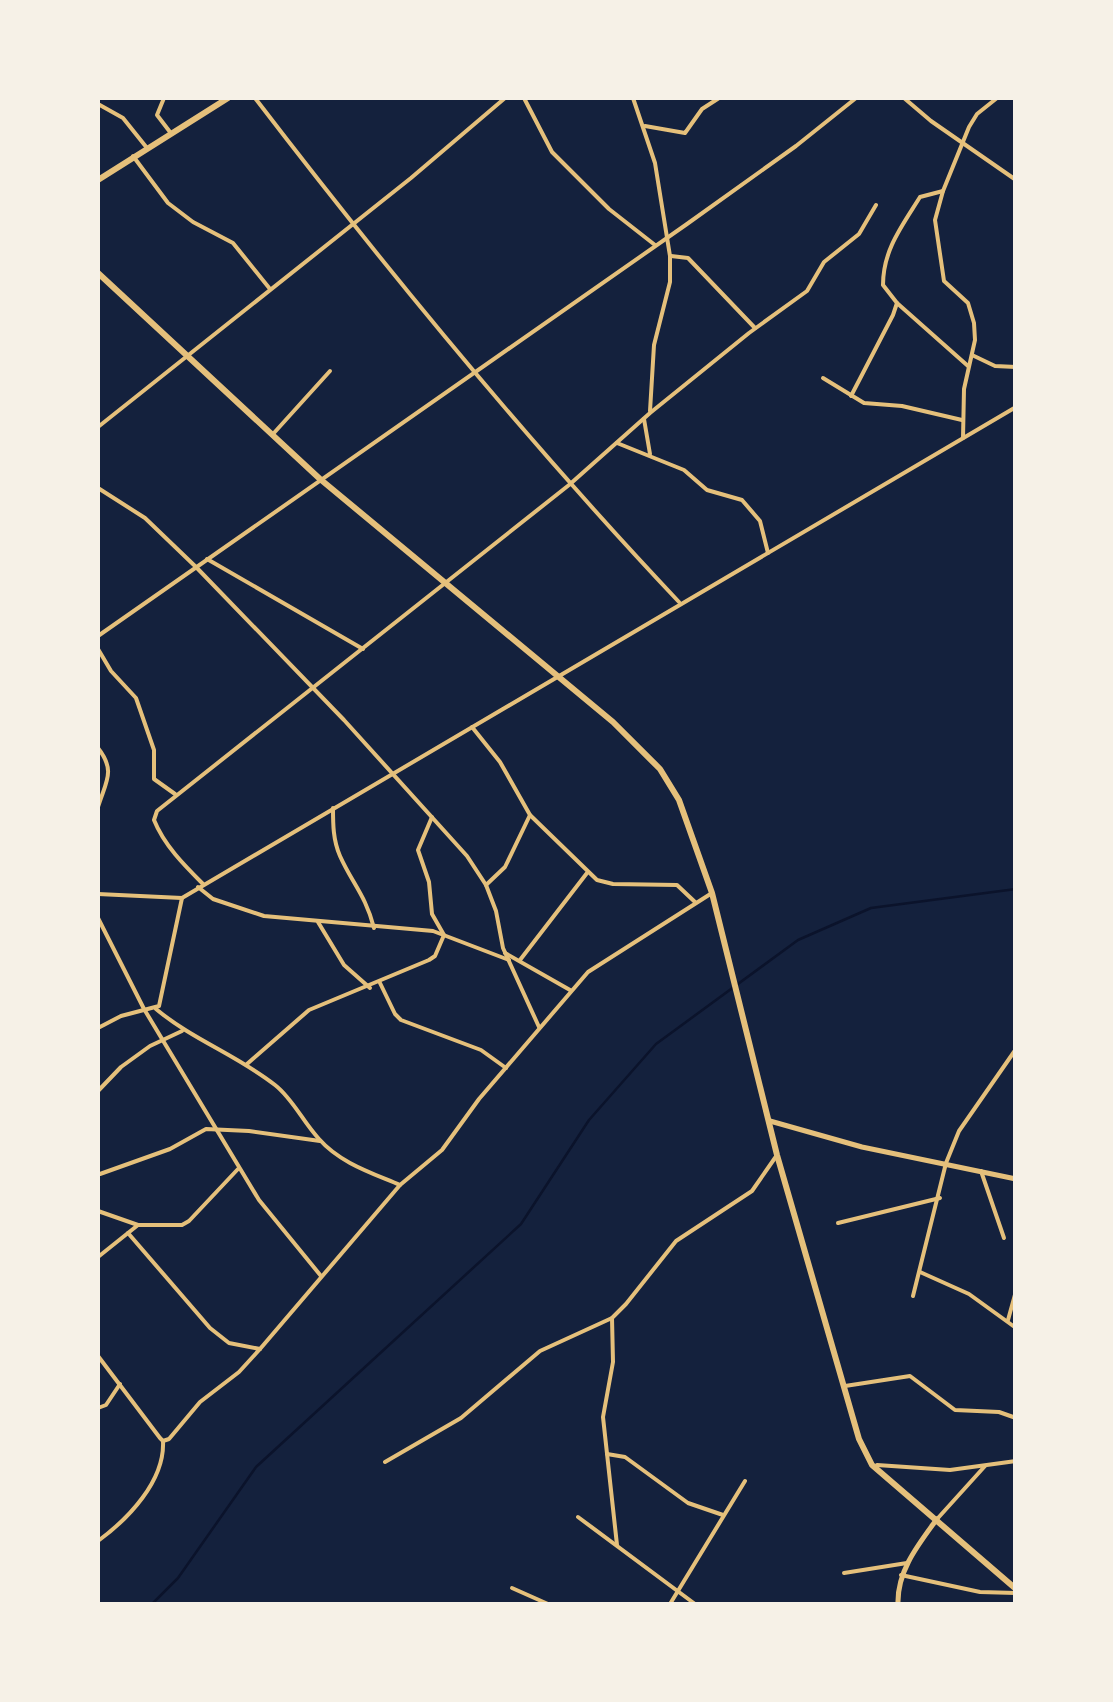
<svg xmlns="http://www.w3.org/2000/svg" width="1113" height="1702" viewBox="0 0 1113 1702" font-family="Arial,sans-serif">
<rect width="100%" height="100%" fill="#14213d"/>
<g fill="none" stroke-linecap="round" stroke-linejoin="round">
<polyline stroke="#0b132b" stroke-width="2.5" points="152,1604 178,1578 256,1467 521,1224 589,1120 656,1044 798,940 871,908 1016,889"/>
<g stroke="#e5c07b" stroke-width="4">
<polyline points="164,98 157,115 170,132"/>
<path d="M 255,98 C 389,273 527,441 679,602"/>
<polyline points="524,98 552,152 609,209 655,245"/>
<polyline points="633,98 655,163 670,256 670,282 654,345 650,411"/>
<polyline points="904,98 931,121 1016,180"/>
<polyline points="98,104 123,118 147,148"/>
<polyline points="645,126 685,133 702,109 719,98"/>
<polyline points="133,156 168,203 193,222 233,243 270,289"/>
<path d="M 943,191 L 920,197 C 902,226 883,250 883,285 L 897,303 L 968,366"/>
<polyline points="671,256 688,258 755,328"/>
<polyline points="972,355 995,366 1016,367"/>
<polyline points="823,378 864,403 902,406 962,420"/>
<polyline points="851,396 893,315 897,303"/>
<polyline points="644,419 650,454"/>
<polyline points="98,427 411,178 505,98"/>
<polyline points="273,434 330,371"/>
<polyline points="963,438 964,389 975,340 974,323 968,303 944,281 935,220 943,191 969,127 977,114 997,98"/>
<polyline points="617,443 684,470 707,490 742,500 760,521 768,553"/>
<polyline points="98,488 145,518 196,567 344,720 467,856 486,885 496,911 503,948 539,1027"/>
<polyline points="207,559 363,649"/>
<polyline points="98,636 687,224 796,146 856,98"/>
<polyline points="98,649 111,671 136,698 154,750 154,779 175,794"/>
<polyline points="472,727 500,762 530,815 597,880 613,884 677,885 695,902"/>
<path d="M 98,748 C 116,771 106,781 98,807"/>
<path d="M 333,808 C 333,824 333,840 340,856 C 352,883 366,896 374,928"/>
<path d="M 203,884 C 184,865 164,845 154,820 L 157,811 L 569,485 L 650,413 L 749,333 L 807,291 L 824,262 L 859,234 L 876,205"/>
<polyline points="486,885 505,867 530,815"/>
<polyline points="198,887 213,899 264,916 433,931 509,960"/>
<polyline points="98,894 182,898 1016,407"/>
<polyline points="98,918 144,1009 259,1200 321,1276"/>
<polyline points="318,922 344,965 370,988"/>
<polyline points="505,953 570,990"/>
<polyline points="520,960 587,873"/>
<polyline points="380,983 395,1014 401,1020 481,1050 506,1068"/>
<path d="M 156,1009 C 193,1040 237,1055 275,1085 C 293,1099 303,1122 319,1139 C 340,1163 372,1173 400,1185"/>
<polyline points="98,1028 121,1016 159,1006 182,898"/>
<polyline points="247,1064 309,1010 429,960 435,956 444,935 432,914 429,882 418,850 432,817"/>
<polyline points="98,1091 121,1067 150,1046 182,1031"/>
<polyline points="981,1171 1004,1238"/>
<polyline points="100,1174 170,1149 206,1129 249,1131 320,1141"/>
<polyline points="98,1211 138,1225"/>
<polyline points="838,1223 940,1198"/>
<polyline points="128,1233 210,1328 229,1343 260,1349"/>
<polyline points="98,1257 138,1225 182,1225 189,1221 238,1169"/>
<polyline points="920,1272 969,1294 1016,1328"/>
<polyline points="913,1296 946,1163 959,1131 1016,1049"/>
<polyline points="612,1318 613,1362 603,1417 617,1545"/>
<polyline points="1008,1320 1016,1291"/>
<polyline points="98,1356 160,1438 163,1441 169,1439 200,1402 239,1372 260,1349 400,1185 442,1150 479,1099 588,972 712,893"/>
<polyline points="845,1386 910,1376 955,1410 999,1412 1016,1418"/>
<polyline points="98,1408 106,1405 120,1384"/>
<polyline points="607,1454 625,1457 688,1503 723,1515"/>
<polyline points="385,1462 461,1418 540,1351 612,1318 626,1304 676,1241 752,1191 777,1155"/>
<polyline points="877,1465 950,1470 1016,1461"/>
<polyline points="578,1517 695,1604"/>
<polyline points="938,1518 985,1466"/>
<path d="M 98,1541 C 128,1519 165,1481 163,1441"/>
<polyline points="844,1573 907,1563"/>
<polyline points="901,1575 980,1592 1016,1593"/>
<polyline points="512,1588 548,1604"/>
<polyline points="569,1604 577,1604"/>
<polyline points="670,1604 745,1481"/>
</g>
<g stroke="#e5c07b" stroke-width="5">
<polyline points="770,1121 862,1147 1016,1179"/>
<path d="M 898,1604 C 897,1571 918,1545 937,1519"/>
</g>
<polyline stroke="#e5c07b" stroke-width="6" points="98,180 228,98"/>
<polyline stroke="#e5c07b" stroke-width="6" points="98,273 320,479 613,722 660,769 679,800 712,893 777,1155 859,1439 872,1465 1016,1589"/>
</g>
<rect width="1113" height="1702" fill="none" stroke="#f6f1e7" stroke-width="200"/>
</svg>
